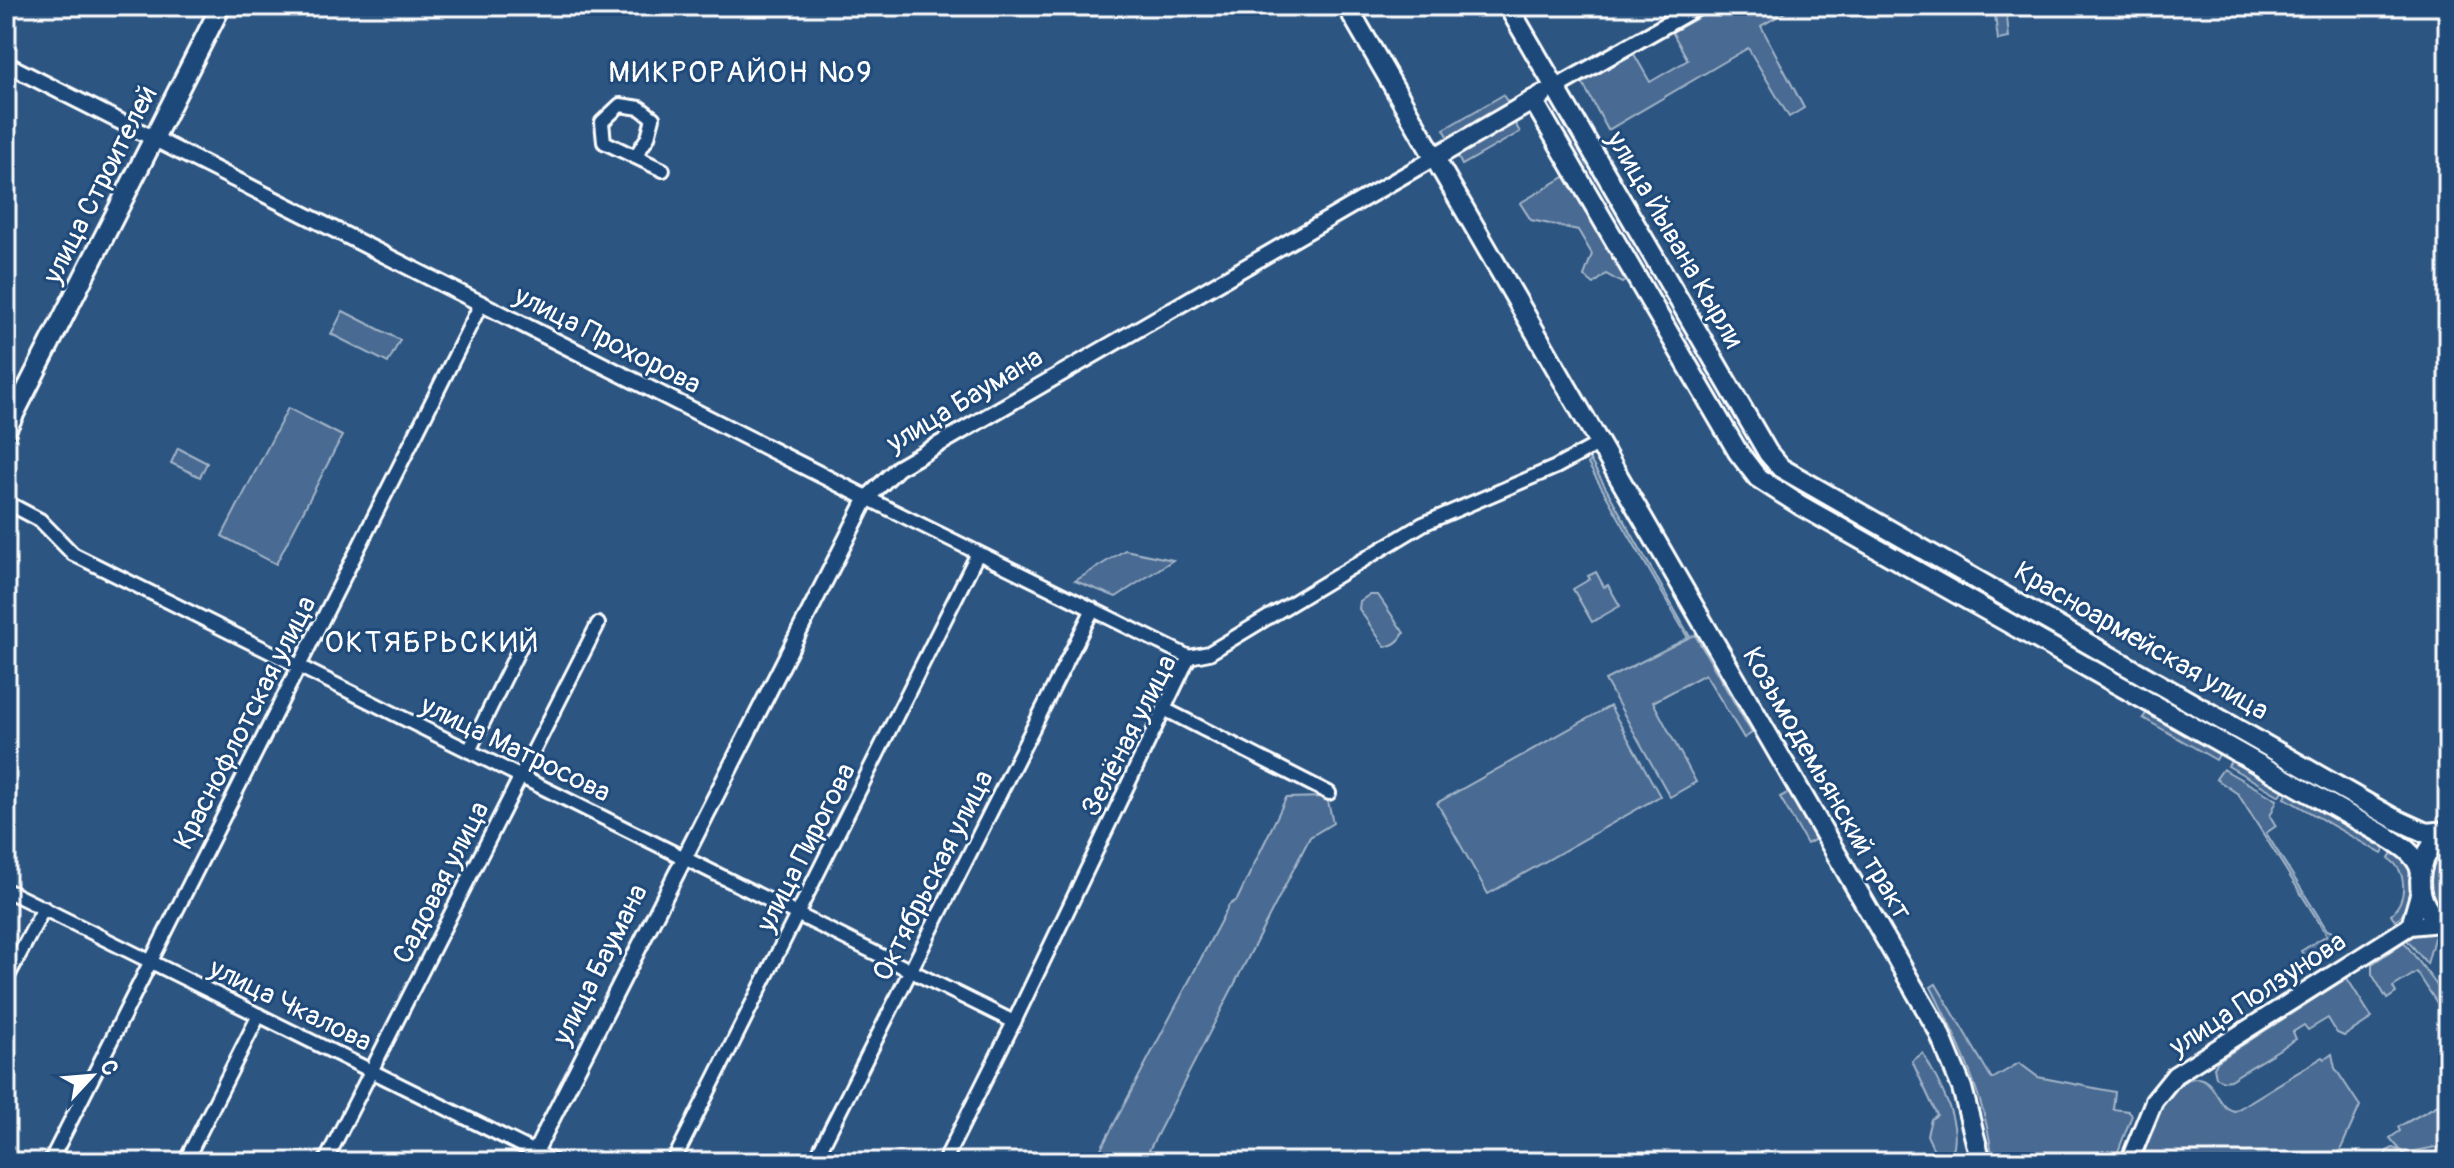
<svg xmlns="http://www.w3.org/2000/svg" width="2454" height="1168" viewBox="0 0 2454 1168" font-family="Pangolin,sans-serif">
<rect width="100%" height="100%" fill="#2c5582"/>
<filter id="ink" filterUnits="userSpaceOnUse"><feTurbulence type="fractalNoise" baseFrequency=".0125" numOctaves="2"/><feDisplacementMap in="SourceGraphic" scale="16" xChannelSelector="R" yChannelSelector="G"/><feConvolveMatrix kernelMatrix="1 2 1 2 8 2 1 2 1" color-interpolation-filters="sRGB"/></filter>
<g filter="url(#ink)">
<g fill="#486b92" stroke="#a4b5c8" stroke-width="2">
<polygon points="1719,6 1796,6 1761,26 1804,108 1789,117 1748,48 1608,130 1582,82 1634,54 1650,82 1688,60 1672,32"/>
<polygon points="1994,6 2006,6 2009,38 1998,40"/>
<polygon points="1503,95 1508,103 1449,138 1444,129"/>
<polygon points="1514,122 1520,132 1462,165 1457,155"/>
<polygon points="1566,176 1574,180 1627,279 1622,283 1606,274 1594,284 1584,276 1592,254 1578,230 1531,220 1520,203"/>
<polygon points="343,311 400,340 388,363 331,334"/>
<polygon points="288,408 342,436 276,564 222,536"/>
<polygon points="178,448 207,463 200,477 171,463"/>
<polygon points="1590,460 1690,637 1695,635 1752,733 1744,738 1705,674 1653,702 1696,782 1670,797 1605,680 1688,638 1588,464"/>
<polygon points="1125,550 1173,560 1116,597 1075,581"/>
<polygon points="1596,572 1604,587 1608,585 1620,606 1592,622 1573,589 1590,579 1588,576"/>
<path d="M 1369,595 L 1378,595 L 1404,633 C 1399,642 1394,645 1385,647 L 1359,609 L 1360,601 Z"/>
<polygon points="1610,706 1660,796 1488,894 1437,803"/>
<polygon points="2147,712 2220,753 2216,760 2143,718"/>
<polygon points="2231,761 2284,789 2280,796 2228,766"/>
<polygon points="2223,769 2277,800 2270,816 2276,826 2266,833 2327,930 2338,934 2341,938 2306,960 2301,951 2327,935 2238,794 2216,779"/>
<polygon points="1791,791 1818,838 1807,844 1780,797"/>
<polygon points="2288,792 2385,849 2382,854 2285,798"/>
<polygon points="1327,797 1333,823 1310,837 1143,1162 1094,1162 1229,905 1237,900 1286,798"/>
<path d="M 2448,843 L 2448,918 C 2422,898 2423,863 2448,843 Z"/>
<path d="M 2392,852 C 2397,856 2404,859 2408,864 C 2424,881 2410,910 2395,921 L 2391,914 C 2408,899 2407,871 2389,859 Z"/>
<polygon points="2437,931 2448,933 2448,942 2434,938 2427,964 2407,940 2417,934"/>
<polygon points="2404,942 2448,1000 2448,1008 2437,1003 2417,972 2393,987 2396,993 2387,999 2372,974 2372,964"/>
<polygon points="2347,978 2372,1018 2344,1036 2337,1033 2328,1018 2308,1030 2304,1025 2293,1032 2296,1039 2230,1080 2223,1081 2216,1077 2214,1067 2218,1061"/>
<path d="M 1936,984 L 1992,1079 L 2019,1063 L 2038,1077 L 2115,1092 L 2113,1109 L 2128,1111 L 2132,1115 L 2114,1162 L 1993,1162 C 1986,1099 1959,1043 1931,987 Z"/>
<path d="M 1923,1053 C 1939,1084 1967,1127 1949,1162 L 1939,1162 L 1927,1135 L 1931,1119 L 1937,1115 L 1912,1061 Z"/>
<path d="M 2332,1054 L 2335,1068 L 2360,1106 L 2335,1162 L 2141,1162 C 2148,1147 2149,1129 2156,1115 C 2166,1096 2192,1063 2211,1086 C 2218,1095 2223,1110 2235,1111 L 2323,1057 L 2325,1059 Z"/>
<polygon points="2448,1097 2448,1145 2403,1153 2404,1162 2382,1162 2387,1151 2393,1148 2401,1151 2390,1138 2400,1131 2398,1127 2447,1100"/>
</g>
<g fill="none" stroke-linecap="round" stroke-linejoin="round">
<defs>
<g id="minor">
<polyline points="635,157 648,137 653,118 640,108 620,105 602,122 604,142 663,170"/>
<polyline points="867,498 1189,657"/>
<polyline points="6,502 40,520 73,554 1014,1022"/>
<polyline points="1189,657 1209,653 1423,524 1556,467 1600,443"/>
<polyline points="1164,709 1329,793"/>
<polyline points="469,751 527,633"/>
<polyline points="6,890 555,1162"/>
<polyline points="6,980 44,908"/>
<polyline points="50,1162 481,304"/>
<polyline points="185,1162 259,1015"/>
<polyline points="325,1162 598,624"/>
<polyline points="673,1162 978,553"/>
<polyline points="814,1162 1093,609"/>
<polyline points="944,1162 1014,1022 1189,657"/>
</g>
<g id="tertiary">
<polyline points="6,64 867,498"/>
<polyline points="1555,88 1699,6"/>
<polyline points="530,1162 867,498 898,468 1434,158"/>
</g>
<g id="secondary">
<polyline points="2410,926 2420,891"/>
<polyline points="2129,1162 2154,1101 2175,1075 2410,926 2440,923"/>
</g>
<g id="primary">
<polyline points="1347,6 1938,1030 1962,1088 1981,1162"/>
<polyline points="1508,6 1768,453 1781,468 2393,818 2426,833 2447,831"/>
<path d="M 1533,100 L 1738,452 L 1758,478 L 1800,505 L 2384,835 C 2399,844 2413,851 2420,868"/>
<polyline points="1434,158 1542,95"/>
<polyline points="6,430 221,6"/>
<path d="M 2447,831 C 2414,854 2408,906 2448,927"/>
</g>
</defs>
<use href="#minor" stroke="#fff" stroke-width="18"/>
<use href="#tertiary" stroke="#fff" stroke-width="20"/>
<use href="#secondary" stroke="#fff" stroke-width="22"/>
<use href="#primary" stroke="#fff" stroke-width="24"/>
<use href="#minor" stroke="#1f4a7a" stroke-width="12"/>
<use href="#tertiary" stroke="#1f4a7a" stroke-width="14"/>
<use href="#secondary" stroke="#1f4a7a" stroke-width="16"/>
<use href="#primary" stroke="#1f4a7a" stroke-width="18"/>
</g>
</g>
<g text-anchor="middle" stroke-width="6" stroke-linejoin="round" paint-order="stroke">
<g font-size="28" fill="#fff" stroke="#1f4a7a">
<text transform="translate(99 184) rotate(-63)" y="10">улица Строителей</text>
<text transform="translate(1676 239) rotate(60)" y="10">улица Йывана Кырли</text>
<text transform="translate(608 339) rotate(27)" y="10">улица Прохорова</text>
<text transform="translate(964 399) rotate(-31)" y="10">улица Баумана</text>
<text transform="translate(2142 640) rotate(30)" y="10">Красноармейская улица</text>
<text transform="translate(244 722) rotate(-63)" y="10">Краснофлотская улица</text>
<text transform="translate(1128 735) rotate(-63)" y="10">Зелёная улица</text>
<text transform="translate(516 748) rotate(26)" y="10">улица Матросова</text>
<text transform="translate(1828 783) rotate(60)" y="10">Козьмодемьянский тракт</text>
<text transform="translate(805 847) rotate(-63)" y="10">улица Пирогова</text>
<text transform="translate(932 875) rotate(-63)" y="10">Октябрьская улица</text>
<text transform="translate(440 882) rotate(-63)" y="10">Садовая улица</text>
<text transform="translate(599 964) rotate(-63)" y="10">улица Баумана</text>
<text transform="translate(2257 993) rotate(-33)" y="10">улица Ползунова</text>
<text transform="translate(291 1004) rotate(26)" y="10">улица Чкалова</text>
</g>
<g font-size="30" letter-spacing="2" fill="#fff" stroke="#1f4a7a">
<text x="741" y="82">МИКРОРАЙОН №9</text>
<text x="432" y="652">ОКТЯБРЬСКИЙ</text>
</g>
</g>
<rect width="2454" height="1168" fill="none" stroke="#1f4a7a" stroke-width="32"/>
<rect x="16" y="16" width="2422" height="1136" fill="none" stroke="#fff" stroke-width="3" filter="url(#ink)"/>
<g transform="translate(92 1076) rotate(64)" stroke="#1f4a7a" stroke-width="6" paint-order="stroke">
<path d="M0-6L14 30L0 20L-14 30Z" fill="#ffffff"/>
<text y="-12" font-size="22" font-weight="bold" text-anchor="middle" fill="#ffffff">С</text>
</g>
</svg>
